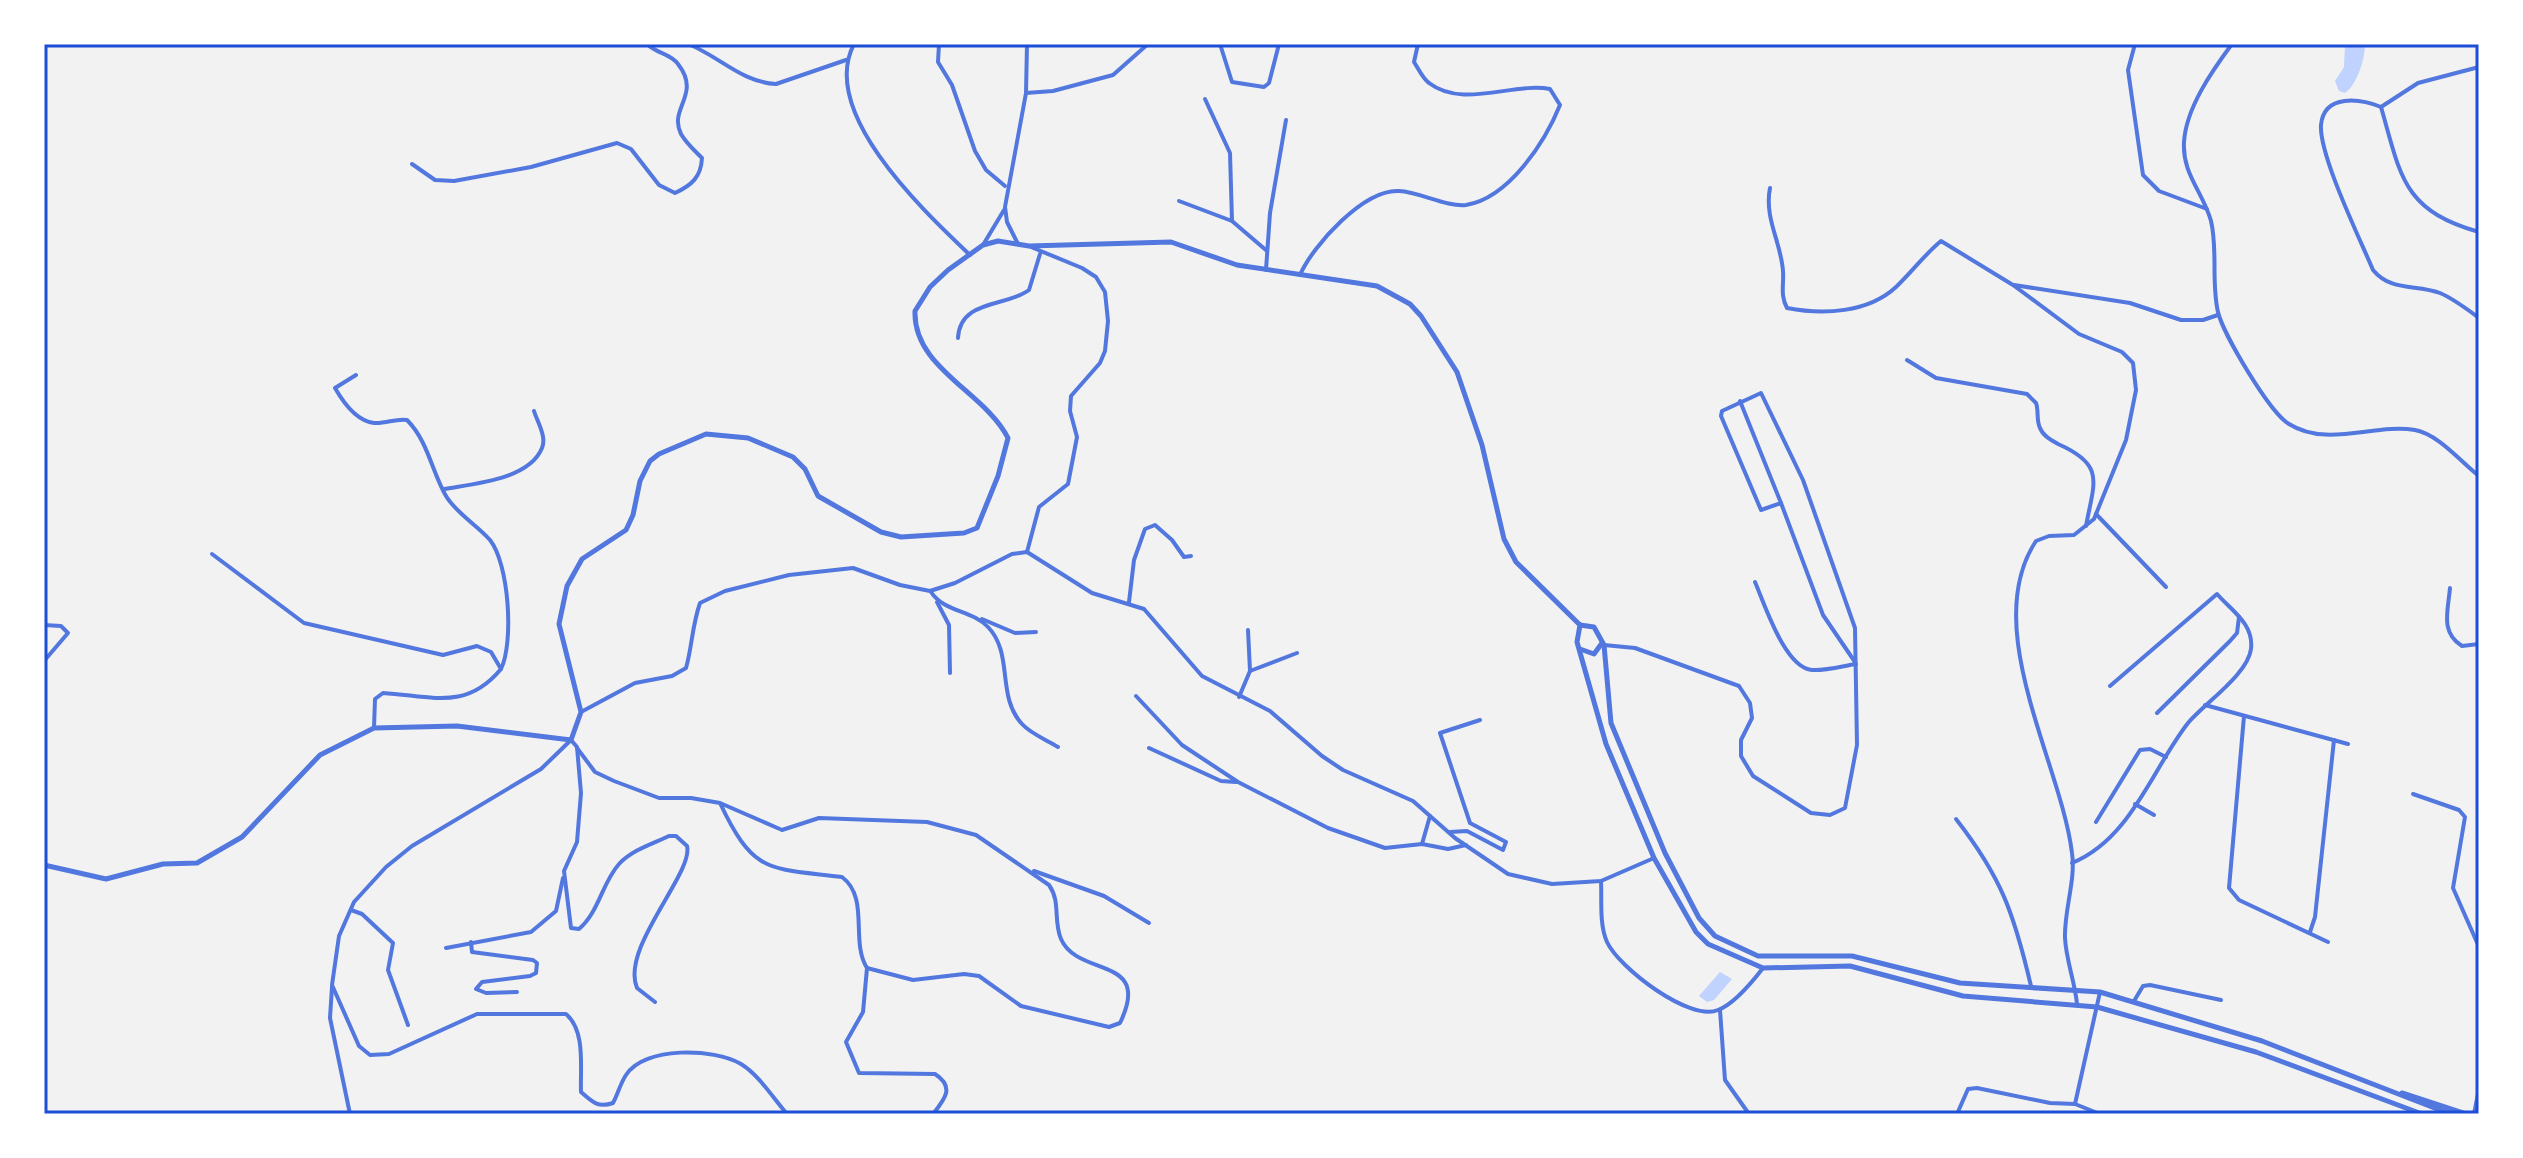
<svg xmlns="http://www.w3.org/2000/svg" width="2523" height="1158" viewBox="0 0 2523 1158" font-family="'Sofia Sans Condensed',sans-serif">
<rect width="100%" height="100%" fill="#f2f2f2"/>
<g fill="#bfd3fe">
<path d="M 2345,44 L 2365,44 C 2365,59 2357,85 2345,93 L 2339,91 L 2335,81 L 2344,67 Z"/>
<polygon points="1720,972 1732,979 1714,1000 1707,1002 1699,996"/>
</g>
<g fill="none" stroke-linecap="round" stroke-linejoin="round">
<g stroke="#5277de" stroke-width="4">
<path d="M 688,44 C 719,56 741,82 776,84 L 846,60"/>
<path d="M 854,44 C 818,113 925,212 970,255"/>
<polyline points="939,44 938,62 952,85 975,151 986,170 1005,186"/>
<polyline points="1220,44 1232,82 1264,87 1269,83 1279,44"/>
<polyline points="2135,44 2128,70 2143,175 2159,191 2207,209"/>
<path d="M 2232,44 C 2212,71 2186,108 2184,142 C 2182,174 2203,192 2211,221 C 2218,250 2211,282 2218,312 C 2223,334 2270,413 2289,424 C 2327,448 2375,423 2415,430 C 2438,434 2461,462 2479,476"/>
<polyline points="1026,93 1053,91 1113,75 1148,44"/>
<polyline points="1205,99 1230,153 1232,221 1267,251"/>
<path d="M 2381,107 C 2361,99 2324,93 2321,125 C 2319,155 2360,239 2373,270 C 2391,292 2416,284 2440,293 C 2454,299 2467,309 2479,318"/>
<path d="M 2381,107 C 2401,176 2402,210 2479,232"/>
<polyline points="2381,107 2418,83 2479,67"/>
<path d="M 412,164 L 435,180 L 454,181 L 531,167 L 617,143 L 631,149 L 659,185 L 675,193 C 692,185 701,177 702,158 C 695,151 686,143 681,134 C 668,108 702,95 678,64 C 670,53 657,54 647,44"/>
<path d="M 1770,188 C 1764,218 1781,242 1783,271 C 1784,285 1780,295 1787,308 C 1823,315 1868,313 1896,287 C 1912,272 1924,255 1941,241 L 2013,285 L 2079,334 L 2122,352 L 2133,363 L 2136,390 L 2126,440 L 2094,519 L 2074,535 L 2049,536 L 2036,541 C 1979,627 2061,763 2072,853 C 2076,880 2064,910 2065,938 C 2066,960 2075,982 2077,1004"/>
<polyline points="1179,201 1232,221"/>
<polyline points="1018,244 1007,222 1005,207 1026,93 1027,44"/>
<polyline points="983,245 1004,210"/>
<polyline points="1266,270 1270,213 1286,120"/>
<path d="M 1300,275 C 1313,245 1364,189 1399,191 C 1420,192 1446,207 1466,205 C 1509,198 1545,142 1560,105 L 1550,89 C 1513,82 1463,109 1429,83 C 1423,79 1418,68 1414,62 L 1418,44"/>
<polyline points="2014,285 2130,303 2181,320 2203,320 2218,315"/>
<path d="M 958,338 C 960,299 1007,307 1029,290 L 1040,254"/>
<path d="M 1907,360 L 1936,378 L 2027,394 L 2036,403 C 2039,411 2036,420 2040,428 C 2043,436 2051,440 2058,444 C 2106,465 2094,482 2086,526"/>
<path d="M 356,375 L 335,388 C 343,402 357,421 374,423 C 386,424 396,418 407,420 C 428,441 432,472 446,496 C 456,513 477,525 490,540 C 509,564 514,642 501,669"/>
<path d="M 444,489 C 472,484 529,480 542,448 C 547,437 537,421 534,411"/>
<polyline points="1781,503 1823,615 1855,662"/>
<polyline points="2096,514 2166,587"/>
<polyline points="1027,552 1039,507 1068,484 1077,437 1070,411 1071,396 1100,363 1105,351 1108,321 1105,292 1096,277 1082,268 1031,247"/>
<path d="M 212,554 L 304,623 L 443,655 L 477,646 L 491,652 L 501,669 C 466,711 432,696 383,693 L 375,699 L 374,728"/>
<path d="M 1755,582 C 1765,605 1785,668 1812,670 C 1825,671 1843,666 1856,664"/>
<path d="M 2450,588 C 2448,611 2440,632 2462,646 L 2479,644"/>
<path d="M 931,592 C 944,612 972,610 988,627 C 1014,654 996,696 1022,724 C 1031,734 1047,740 1058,747"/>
<polyline points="937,602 949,625 950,673"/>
<polyline points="1129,602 1134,560 1145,529 1155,525 1172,540 1184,557 1191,556"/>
<polyline points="982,619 1015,633 1036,632"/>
<polyline points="44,625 61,626 68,633 44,661"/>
<polyline points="1604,645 1635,648 1739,686 1750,703 1752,718 1741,740 1741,756 1753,776 1811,813 1830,815 1845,808 1857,745 1855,628 1803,480 1761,393 1722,411 1721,416 1761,510 1781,503 1740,401"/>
<polyline points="1250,671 1297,653"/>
<polyline points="1136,696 1182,745 1238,782 1328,828 1385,848 1422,844 1448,849 1466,845"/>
<polyline points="1239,697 1250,671 1248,630"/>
<polyline points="2205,705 2348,744"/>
<path d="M 581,712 L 635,683 L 672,676 L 686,668 C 692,647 692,626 700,603 L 725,591 L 789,575 L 853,568 L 900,585 L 930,591 L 955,583 L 1012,554 L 1027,552 L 1092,593 L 1144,609 L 1202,676 L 1270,711 L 1322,756 L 1343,770 L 1413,801 L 1455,838 L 1508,874 L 1552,884 L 1601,881 L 1654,858"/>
<polyline points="2157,713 2230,641 2237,633 2239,617"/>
<polyline points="2244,716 2229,888 2239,900 2328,942"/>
<path d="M 577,748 L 595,772 L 614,781 L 659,798 L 691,798 L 720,803 L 782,830 L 819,818 L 927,822 L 976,835 L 1049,885 C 1061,902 1053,920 1061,939 C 1078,978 1153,955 1120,1023 L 1109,1027 L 1021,1006 L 979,976 L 964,974 L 913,980 L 867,968 C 850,941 870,898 842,877 C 769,868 754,875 720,803"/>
<polyline points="1149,748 1221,781 1236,782"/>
<polyline points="2413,794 2459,810 2465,817 2453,888 2479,947"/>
<polyline points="2135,804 2154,815"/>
<path d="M 1956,819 C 2002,878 2014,914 2031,986"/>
<polyline points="2096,822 2140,750 2150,749 2166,757"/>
<polyline points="1450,832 1467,831 1503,850 1506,842 1470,823 1440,733 1480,720"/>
<polyline points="1422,844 1430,816"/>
<path d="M 2072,863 C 2131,839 2152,769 2188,723 C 2205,703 2248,674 2251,649 C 2254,624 2232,611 2217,594 L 2110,686"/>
<polyline points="1034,871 1104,896 1149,923"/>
<path d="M 1601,881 C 1602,900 1599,924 1607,942 C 1619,968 1690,1022 1718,1010 C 1734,1004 1753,981 1763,968"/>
<polyline points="351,910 362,914 393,943 388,970 408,1025"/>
<polyline points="2310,932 2315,917 2334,740"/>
<polyline points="471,942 472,952 533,960 537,963 536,973 530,976 482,982 476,989 486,993 517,992"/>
<polyline points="446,948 531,932 556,911 563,878"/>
<path d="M 867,968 L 863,1012 L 846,1042 L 859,1073 L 935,1074 C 955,1087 945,1099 933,1114"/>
<polyline points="332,987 330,1018 350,1114"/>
<polyline points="2134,1001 2143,986 2150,985 2221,1000"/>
<path d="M 655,1002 L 637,988 C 620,948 694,873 687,846 L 676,836 L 669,836 C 652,844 632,850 619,864 C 602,883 599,912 579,929 L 571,928 L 564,871 L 577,842 L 581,793 L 577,747 L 571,740 L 541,769 L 412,846 L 386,867 L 354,902 L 339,936 L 332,985 L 359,1046 L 370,1055 L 389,1054 L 477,1014 L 566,1014 C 586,1031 580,1068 581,1092 C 592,1102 598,1108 613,1103 C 618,1094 620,1084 626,1075 C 644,1046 714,1048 741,1064 C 759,1075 773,1098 787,1114"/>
<polyline points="1720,1010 1725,1080 1749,1114"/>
<polyline points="1280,1114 1289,1114"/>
<polyline points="1957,1114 1968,1089 1977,1088 2050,1103 2075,1104"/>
<polyline points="2100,1114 2075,1104 2100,992"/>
<polyline points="2474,1114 2479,1089"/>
</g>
<g stroke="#5277de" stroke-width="5">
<polyline points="1580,625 1594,627 1604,645 1611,723 1665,853 1699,918 1715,936 1758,956 1852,956 1960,983 2100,992 2262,1041 2450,1114"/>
<polyline points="1580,625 1577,642 1606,744 1654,858 1696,932 1708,944 1763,968 1850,966 1963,996 2097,1007 2256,1052 2422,1114"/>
<polyline points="1580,649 1594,654 1602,643"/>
<path d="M 44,865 L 106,879 L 163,864 L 197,863 L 242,837 L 320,755 L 374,728 L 457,726 L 571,740 L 581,712 L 559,624 L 567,586 L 582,559 L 626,530 L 633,515 L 640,481 L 650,461 L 659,454 L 706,434 L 748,438 L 793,457 L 805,469 L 818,496 L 881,532 L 901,537 L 964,533 L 977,528 L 998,476 L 1008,438 C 985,392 913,368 915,311 L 930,287 L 948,270 L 983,245 L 998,241 L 1029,246 L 1171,242 L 1237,265 L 1377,286 L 1410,304 L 1421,316 L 1457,372 L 1482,445 L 1504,539 L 1516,562 L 1580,625"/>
<polyline points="2402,1093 2466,1114"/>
</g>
</g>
<rect width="2523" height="1158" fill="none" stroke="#ffffff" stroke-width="92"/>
<rect x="46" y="46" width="2431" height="1066" fill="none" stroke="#1d4ed8" stroke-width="3"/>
</svg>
